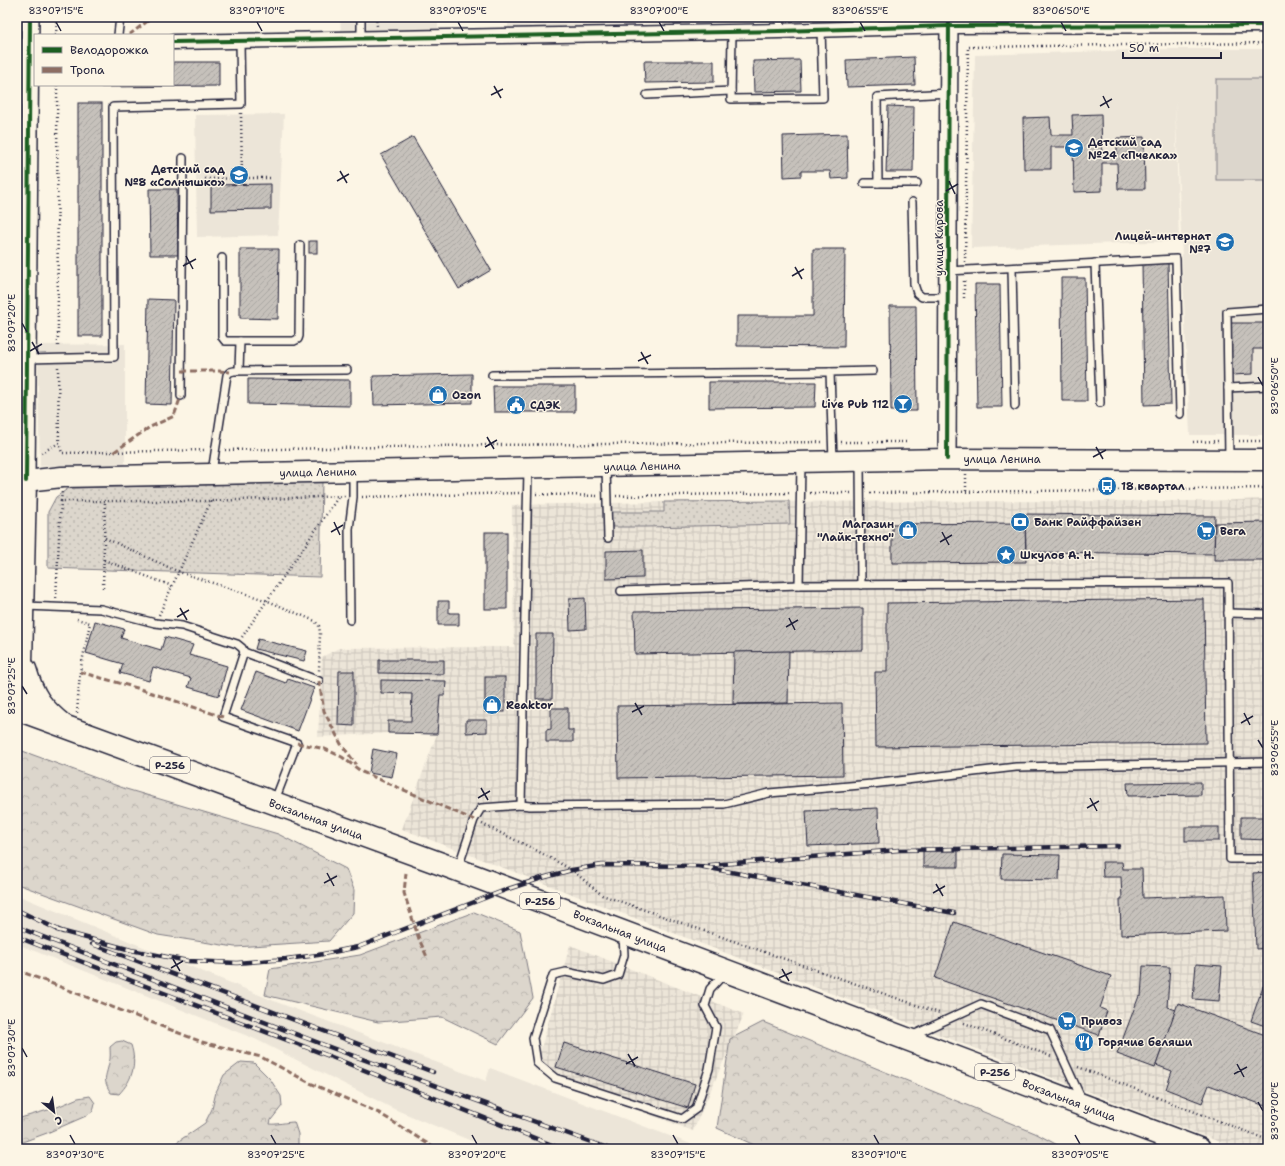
<svg xmlns="http://www.w3.org/2000/svg" width="1285" height="1166" viewBox="0 0 1285 1166" font-family="'Shantell Sans',sans-serif">
<defs>
<pattern id="industrial-grid" width="8" height="8" patternUnits="userSpaceOnUse"><rect width="8" height="8" fill="#ece5d8"/><path d="M0 4h8M4 0v8" fill="none" stroke="#cac4ba"/></pattern>
<pattern id="grass-dots" width="8" height="8" patternUnits="userSpaceOnUse"><rect width="8" height="8" fill="#dcd6cc"/><path d="M2 2h.1M6 6h.1" fill="none" stroke="#bcb7b0" stroke-width="1.8" stroke-linecap="round"/></pattern>
<pattern id="forest-crowns" width="20" height="18" patternUnits="userSpaceOnUse"><rect width="20" height="18" fill="#dcd6cc"/><path d="M2 6a3 3 0 1 1 6 0M12 15a3 3 0 1 1 6 0" fill="none" stroke="#bcb7b0"/></pattern>
<pattern id="building-hatch" width="6" height="6" patternUnits="userSpaceOnUse"><rect width="6" height="6" fill="#c6c1bb"/><path d="M-1 1l2-2M0 6l6-6M5 7l2-2" fill="none" stroke="#aaa6a2"/></pattern>
</defs>
<rect width="100%" height="100%" fill="#fcf5e5"/>
<filter id="ink" filterUnits="userSpaceOnUse"><feTurbulence type="fractalNoise" baseFrequency=".025" numOctaves="2"/><feDisplacementMap in="SourceGraphic" scale="8" xChannelSelector="R" yChannelSelector="G"/><feConvolveMatrix kernelMatrix="1 2 1 2 8 2 1 2 1" color-interpolation-filters="sRGB"/></filter>
<g filter="url(#ink)">
<g fill="#ece5d8">
<polygon points="340,17 438,17 438,30 341,32"/>
<polygon points="508,17 724,17 724,22 508,28"/>
<polygon points="1172,49 1268,49 1268,435 1190,435 1175,100 1179,241 971,248 975,55"/>
<polygon points="284,114 278,235 197,237 195,115"/>
<polygon points="125,344 125,465 40,466 37,345"/>
<polygon points="17,895 279,1003 486,1081 490,1068 704,1149 491,1149 394,1109 255,1039 17,944"/>
</g>
<g fill="url(#industrial-grid)">
<polygon points="1268,499 1268,1149 1238,1149 402,829 437,734 388,733 318,737 322,657 339,648 514,647 512,505 664,502 1208,501"/>
<polygon points="570,945 744,1014 693,1131 535,1070"/>
</g>
<g fill="url(#grass-dots)" stroke="#7f7c84">
<polygon points="322,482 320,577 48,568 48,512 56,497 69,488"/>
<polygon points="789,501 790,524 645,527 612,527 611,512 664,512 664,502"/>
</g>
<g fill="url(#forest-crowns)" stroke="#7f7c84">
<polygon points="17,749 126,789 278,834 346,869 354,890 353,913 329,941 235,947 158,935 17,884"/>
<polygon points="474,912 520,931 533,998 498,1044 442,1017 378,1022 265,995 270,969 360,955"/>
<polygon points="763,1022 1035,1133 1065,1149 763,1149 717,1128 730,1039"/>
<path d="M 122,1041 L 131,1045 C 137,1064 133,1079 119,1094 L 111,1093 C 102,1079 106,1078 109,1063 C 111,1058 110,1052 110,1047 L 116,1042 Z"/>
<path d="M 241,1062 L 254,1063 L 270,1079 L 281,1096 L 282,1106 L 271,1120 L 270,1124 C 275,1125 287,1122 294,1122 L 298,1134 L 298,1145 L 292,1149 L 167,1149 L 205,1123 L 212,1109 L 216,1092 L 224,1075 Z"/>
<polygon points="90,1096 95,1103 93,1111 86,1116 47,1133 17,1144 17,1119 55,1108 78,1098"/>
</g>
<rect fill="#dcd6cc" stroke="#7f7c84" x="1216" y="79" width="52" height="101"/>
<g fill="url(#building-hatch)" stroke="#22223b">
<polygon points="914,57 915,85 847,87 846,60"/>
<polygon points="800,60 801,91 754,92 753,61"/>
<polygon points="644,61 714,61 714,82 645,83"/>
<polygon points="173,62 219,62 219,86 101,87 101,85 173,85"/>
<rect x="78" y="103" width="24" height="233"/>
<polygon points="888,106 914,107 913,172 886,172"/>
<polygon points="1101,114 1102,156 1117,156 1117,138 1144,137 1145,189 1118,189 1117,163 1102,163 1102,191 1074,192 1073,147 1051,147 1051,169 1024,169 1023,118 1050,117 1051,135 1073,135 1072,115"/>
<polygon points="847,134 848,178 831,179 830,171 801,171 801,176 784,177 783,136"/>
<polygon points="413,137 491,270 459,289 381,155"/>
<polygon points="271,184 271,209 211,210 211,185"/>
<polygon points="149,189 177,189 178,255 150,255"/>
<rect x="309" y="241" width="8" height="12"/>
<polygon points="240,249 279,249 278,319 240,318"/>
<polygon points="813,249 845,249 844,347 737,346 737,316 813,316"/>
<polygon points="1142,262 1168,262 1171,404 1144,405"/>
<polygon points="1061,278 1085,278 1087,401 1062,401"/>
<polygon points="975,284 1000,284 1002,407 977,407"/>
<polygon points="148,299 174,300 172,405 146,404"/>
<polygon points="890,306 916,306 917,411 891,411"/>
<polygon points="1230,323 1268,323 1268,349 1253,349 1253,374 1231,375"/>
<polygon points="472,374 472,403 374,405 373,376"/>
<polygon points="248,379 350,380 350,406 248,404"/>
<polygon points="709,382 816,382 815,407 709,408"/>
<polygon points="493,386 575,386 575,412 494,412"/>
<polygon points="1025,514 1215,516 1214,554 1026,552"/>
<polygon points="1268,522 1268,560 1214,560 1215,523"/>
<polygon points="1025,523 1026,562 892,563 892,524"/>
<rect x="485" y="532" width="22" height="77"/>
<polygon points="643,550 643,578 606,579 606,551"/>
<polygon points="585,598 586,629 570,630 569,599"/>
<polygon points="1204,599 1206,743 876,747 875,672 887,672 887,603"/>
<polygon points="438,601 449,601 449,613 459,613 459,625 438,625"/>
<polygon points="863,608 863,650 635,654 634,611"/>
<polygon points="95,621 124,629 121,638 161,650 165,637 193,645 189,655 227,666 219,696 188,687 191,678 153,667 149,681 120,673 123,664 86,653"/>
<polygon points="536,634 553,634 552,699 536,699"/>
<polygon points="258,639 307,651 304,661 255,649"/>
<polygon points="789,651 788,703 733,704 734,652"/>
<polygon points="379,660 444,660 444,674 379,673"/>
<polygon points="339,671 354,671 354,726 338,725"/>
<polygon points="256,672 286,683 288,679 314,688 298,731 241,710"/>
<rect x="485" y="677" width="20" height="35"/>
<polygon points="381,680 446,681 445,695 440,695 437,734 388,733 388,721 411,721 412,694 381,693"/>
<polygon points="842,703 843,775 618,778 617,706"/>
<polygon points="551,708 568,708 568,730 573,730 573,742 546,742 546,730 551,729"/>
<polygon points="466,720 487,720 487,732 466,733"/>
<polygon points="373,749 397,754 392,777 369,773"/>
<polygon points="1201,782 1201,795 1128,796 1127,783"/>
<polygon points="878,808 879,843 808,846 806,811"/>
<polygon points="1241,817 1268,817 1268,840 1241,839"/>
<rect x="1185" y="827" width="34" height="14"/>
<rect x="923" y="851" width="35" height="16"/>
<polygon points="1002,854 1060,855 1059,880 1001,879"/>
<polygon points="1102,862 1122,862 1123,869 1142,869 1143,898 1225,895 1226,931 1121,935 1120,899 1122,899 1121,877 1103,877"/>
<polygon points="1268,872 1268,948 1256,949 1253,873"/>
<polygon points="954,922 1111,976 1100,1008 1107,1011 1099,1035 935,978"/>
<polygon points="1196,964 1222,966 1219,1001 1193,999"/>
<polygon points="1143,966 1170,967 1167,1007 1176,1010 1155,1068 1117,1054 1139,996 1141,997"/>
<polygon points="1263,986 1268,988 1268,1027 1251,1021"/>
<polygon points="1178,1003 1268,1036 1268,1107 1209,1085 1202,1103 1166,1089 1172,1071 1156,1065"/>
<polygon points="564,1043 695,1084 688,1108 556,1067"/>
</g>
<g fill="none" stroke-linecap="round" stroke-linejoin="round">
<defs>
<g id="service">
<polyline points="855,28 855,17"/>
<polyline points="732,31 731,99 823,98 821,29"/>
<polyline points="779,31 780,17"/>
<polyline points="118,35 120,17"/>
<polyline points="361,38 361,17"/>
<polyline points="647,95 731,91"/>
<polyline points="864,183 878,183 877,97 949,93"/>
<polyline points="878,183 917,183"/>
<polyline points="912,202 914,284 917,293 922,297 947,297"/>
<polyline points="222,258 222,337 225,341 240,341"/>
<polyline points="1095,263 1100,403"/>
<polyline points="1012,268 1015,406"/>
<polyline points="948,271 1176,259 1180,414"/>
<polyline points="28,359 114,357 113,107 241,104 240,41"/>
<polyline points="239,370 240,341 294,341 298,339 299,336 300,245"/>
<polyline points="492,375 830,372"/>
<polyline points="1228,388 1268,386"/>
<polyline points="181,396 183,158"/>
<polyline points="1229,459 1227,312 1268,309"/>
<polyline points="833,460 830,372 873,371"/>
<polyline points="860,461 861,585"/>
<polyline points="606,467 608,538"/>
<polyline points="212,472 227,375 230,372 234,371 347,370"/>
<polyline points="799,585 801,463"/>
<polyline points="621,591 799,585 1228,583 1230,859 1268,859"/>
<polyline points="25,606 101,609 155,623 182,626 237,644 242,648 244,652 223,717 297,743 275,800"/>
<polyline points="1228,613 1268,614"/>
<polyline points="350,620 349,529 353,497 353,471"/>
<polyline points="244,652 319,681"/>
<polyline points="521,805 528,469"/>
<polyline points="458,868 474,820 481,808 521,805 530,806 724,804 769,793 872,784 1016,767 1268,762"/>
<polyline points="623,935 624,955 618,975 604,980 566,972 553,975 533,1038 537,1063 555,1078 682,1119 696,1109 709,1069 716,1027 705,1006 710,989 725,973"/>
<polyline points="911,1036 981,1004 1050,1030 1082,1100"/>
</g>
<polyline id="minor" points="173,42 779,31 949,26 1268,25"/>
<g id="tertiary">
<polyline points="947,459 949,17"/>
<polyline points="26,481 30,17"/>
</g>
<g id="secondary">
<path d="M 26,669 C 34,697 42,707 64,725"/>
<polyline points="21,710 26,481 62,477 947,459 1268,460"/>
</g>
<polyline id="trunk" points="17,709 458,870 1199,1149"/>
</defs>
<use href="#service" stroke="#22223b" stroke-width="10"/>
<use href="#minor" stroke="#22223b" stroke-width="17"/>
<use href="#tertiary" stroke="#22223b" stroke-width="20"/>
<use href="#secondary" stroke="#22223b" stroke-width="23"/>
<use href="#trunk" stroke="#22223b" stroke-width="25"/>
<g stroke="#22223b" stroke-width="2.5" stroke-dasharray="1 3" stroke-linecap="butt">
<polyline points="376,17 377,26"/>
<polyline points="56,35 57,17"/>
<polyline points="57,85 58,348"/>
<polyline points="241,113 242,178 271,178"/>
<polyline points="205,179 242,178"/>
<polyline points="965,262 968,47 1268,43"/>
<polyline points="964,298 964,279"/>
<polyline points="58,367 59,443"/>
<polyline points="1239,441 1268,441"/>
<polyline points="841,442 906,442"/>
<polyline points="1193,442 1220,441"/>
<polyline points="225,450 491,445 824,442"/>
<polyline points="41,453 59,443 62,453 206,450"/>
<polyline points="966,491 966,474"/>
<polyline points="810,493 851,493"/>
<polyline points="870,493 1268,488"/>
<polyline points="536,494 599,496"/>
<polyline points="616,496 791,493"/>
<polyline points="362,497 519,493"/>
<polyline points="61,501 62,492"/>
<polyline points="105,538 179,572 268,601 315,621 319,626 320,633 319,671"/>
<polyline points="104,560 172,586"/>
<polyline points="103,588 105,501"/>
<polyline points="56,598 61,501 211,501 345,496"/>
<polyline points="159,615 211,501"/>
<polyline points="242,637 339,496"/>
<polyline points="77,713 80,672 90,623 77,619"/>
<polyline points="482,824 534,849 572,870 602,895 939,1013"/>
<polyline points="964,1023 1053,1057"/>
<polyline points="1078,1067 1268,1140"/>
</g>
<use href="#service" stroke="#fcf5e5" stroke-width="7"/>
<use href="#minor" stroke="#fcf5e5" stroke-width="14"/>
<use href="#tertiary" stroke="#fcf5e5" stroke-width="17"/>
<use href="#secondary" stroke="#fcf5e5" stroke-width="20"/>
<use href="#trunk" stroke="#fcf5e5" stroke-width="22"/>
<defs>
<g id="rail">
<polyline points="710,865 899,850 1118,846"/>
<polyline points="17,910 63,932"/>
<polyline points="17,927 332,1048 610,1149"/>
<polyline points="57,930 131,950 188,961 237,963 286,959 318,955 358,947 508,889 542,878 572,870 602,865 698,866 954,913"/>
<polyline points="17,937 329,1056 562,1149"/>
<polyline points="92,944 433,1072"/>
</g>
</defs>
<use href="#rail" stroke="#22223b" stroke-width="4.5"/>
<use href="#rail" stroke="#fcf5e5" stroke-width="3" stroke-dasharray="9" stroke-linecap="butt"/>
<g stroke="#8d6e63" stroke-width="3" stroke-dasharray="6 3" stroke-linecap="butt">
<polyline points="129,35 153,17"/>
<polyline points="182,371 219,371 230,372"/>
<polyline points="114,452 150,427 174,416 181,396"/>
<polyline points="80,672 137,688 223,717"/>
<polyline points="319,681 324,711 341,744 356,764"/>
<polyline points="297,743 325,749 342,757 362,772 474,820"/>
<polyline points="406,873 404,893 419,939 427,957"/>
<polyline points="17,970 202,1042 261,1057 310,1083 379,1113 436,1149"/>
</g>
<defs>
<g id="cycleway">
<polyline points="173,42 779,31 949,26 1268,25"/>
<polyline points="947,459 949,17"/>
<polyline points="26,481 30,17"/>
</g>
</defs>
<use href="#cycleway" stroke="#fcf5e5" stroke-width="6"/>
<use href="#cycleway" stroke="#1b5e20" stroke-width="4"/>
</g>
</g>
<path fill="none" stroke="#22223b" stroke-width="1.5" d="M 56,22 L 61,31M 257,22 L 262,31M 458,22 L 463,31M 659,22 L 664,31M 860,22 L 865,31M 1061,22 L 1066,31M 494,86 L 501,98M 491,95 L 503,89M 1103,96 L 1109,108M 1100,106 L 1112,99M 340,171 L 347,183M 337,181 L 349,174M 949,181 L 955,194M 946,191 L 958,184M 186,256 L 193,269M 183,266 L 196,259M 795,267 L 802,279M 792,276 L 804,269M 22,323 L 27,332M 32,342 L 39,354M 30,351 L 42,344M 641,352 L 648,364M 638,361 L 651,355M 1258,377 L 1263,386M 487,437 L 494,449M 485,447 L 497,440M 1096,447 L 1103,459M 1093,457 L 1106,450M 334,522 L 340,535M 331,532 L 343,525M 942,532 L 949,545M 940,542 L 952,535M 180,608 L 187,620M 177,617 L 189,610M 789,618 L 795,630M 786,627 L 798,620M 22,686 L 27,694M 635,703 L 642,715M 632,712 L 644,706M 1244,713 L 1250,725M 1241,723 L 1253,716M 1258,740 L 1263,748M 481,788 L 488,800M 478,798 L 490,791M 1090,798 L 1097,811M 1087,808 L 1099,801M 327,873 L 334,886M 324,883 L 337,876M 936,884 L 943,896M 933,893 L 945,886M 173,959 L 180,971M 171,968 L 183,961M 782,969 L 789,981M 779,978 L 792,972M 22,1048 L 27,1057M 628,1054 L 635,1066M 626,1064 L 638,1057M 1237,1064 L 1244,1077M 1234,1074 L 1247,1067M 1258,1102 L 1263,1111M 70,1135 L 75,1144M 271,1135 L 276,1144M 472,1135 L 477,1144M 673,1135 L 678,1144M 874,1135 L 879,1144M 1075,1135 L 1080,1144"/>
<defs>
<symbol id="school-disc" viewBox="-11 -11 22 22"><circle r="9.5" fill="#1f6fb2" stroke="#fcf5e5"/><path d="M0-5L7-2L0 1L-7-2ZM-4 1L0 2.5L4 1V4Q0 6-4 4Z" fill="#fff"/></symbol>
<symbol id="shop-disc" viewBox="-11 -11 22 22"><circle r="9.5" fill="#1f6fb2" stroke="#fcf5e5"/><path d="M-5-2.5h2.3a2.7 3.5 0 0 1 5.4 0H5L5.5 6h-11ZM-1.5-2.5h3a1.5 2.3 0 0 0-3 0Z" fill="#fff"/></symbol>
<symbol id="bar-disc" viewBox="-11 -11 22 22"><circle r="9.5" fill="#1f6fb2" stroke="#fcf5e5"/><path d="M-6-5H6L.8 .8V4.5H3.5V6h-7V4.5H-.8V.8Z" fill="#fff"/></symbol>
<symbol id="civic-disc" viewBox="-11 -11 22 22"><circle r="9.5" fill="#1f6fb2" stroke="#fcf5e5"/><path d="M-.6-6.5H3V-4.5H.6V-3L4-1V1h2V6H-6V1h2V-1L-.6-3ZM-1.2 2.5V6h2.4V2.5Z" fill="#fff"/></symbol>
<symbol id="bus-disc" viewBox="-11 -11 22 22"><circle r="9.5" fill="#1f6fb2" stroke="#fcf5e5"/><path d="M-5-6H5V4H4V6H2V4H-2V6H-4V4H-5ZM-3.5-4V0h7V-4ZM-3.5 1.2v1.5H-2V1.2ZM2 1.2v1.5H3.5V1.2Z" fill="#fff"/></symbol>
<symbol id="bank-disc" viewBox="-11 -11 22 22"><circle r="9.5" fill="#1f6fb2" stroke="#fcf5e5"/><path d="M-6-4H6V4H-6ZM0-2.3a2.3 2.3 0 1 0 0 4.6a2.3 2.3 0 1 0 0-4.6Z" fill="#fff"/></symbol>
<symbol id="supermarket-disc" viewBox="-11 -11 22 22"><circle r="9.5" fill="#1f6fb2" stroke="#fcf5e5"/><path d="M-6-5.5h2.5l.6 2H6L4.5 2H-2.5L-4.4-4H-6ZM-1.5 3.2a1.3 1.3 0 1 0 .1 0ZM3 3.2a1.3 1.3 0 1 0 .1 0Z" fill="#fff"/></symbol>
<symbol id="sight-disc" viewBox="-11 -11 22 22"><circle r="9.5" fill="#1f6fb2" stroke="#fcf5e5"/><path d="M0-6L1.8-2.2L6-1.7L2.9 1.2L3.7 5.4L0 3.3L-3.7 5.4L-2.9 1.2L-6-1.7L-1.8-2.2Z" fill="#fff"/></symbol>
<symbol id="restaurant-disc" viewBox="-11 -11 22 22"><circle r="9.5" fill="#1f6fb2" stroke="#fcf5e5"/><path d="M-5-6h1v4h1v-4h1v4h1v-4h1v5L-1.5 .5V6h-2V.5L-5-1ZM5-6V6H3V1.5H1.5Q1.5-4 5-6Z" fill="#fff"/></symbol>
</defs>
<g fill-rule="evenodd">
<use href="#school-disc" x="1063" y="137" width="22" height="22"/>
<use href="#school-disc" x="228" y="164" width="22" height="22"/>
<use href="#school-disc" x="1214" y="231" width="22" height="22"/>
<use href="#shop-disc" x="427" y="384" width="22" height="22"/>
<use href="#bar-disc" x="892" y="393" width="22" height="22"/>
<use href="#civic-disc" x="505" y="394" width="22" height="22"/>
<use href="#bus-disc" x="1096" y="475" width="22" height="22"/>
<use href="#bank-disc" x="1009" y="511" width="22" height="22"/>
<use href="#shop-disc" x="897" y="519" width="22" height="22"/>
<use href="#supermarket-disc" x="1195" y="520" width="22" height="22"/>
<use href="#sight-disc" x="995" y="544" width="22" height="22"/>
<use href="#shop-disc" x="481" y="694" width="22" height="22"/>
<use href="#supermarket-disc" x="1056" y="1010" width="22" height="22"/>
<use href="#restaurant-disc" x="1073" y="1031" width="22" height="22"/>
</g>
<g text-anchor="middle" stroke-width="3" stroke-linejoin="round" paint-order="stroke">
<g fill="#fcf5e5" stroke="#63616e" stroke-width="1">
<rect x="150" y="757" width="40" height="16" rx="3"/>
<rect x="520" y="893" width="40" height="16" rx="3"/>
<rect x="975" y="1064" width="40" height="16" rx="3"/>
</g>
<g font-size="10" font-weight="bold" fill="#22223b">
<text x="170" y="769">Р-256</text>
<text x="540" y="905">Р-256</text>
<text x="995" y="1076">Р-256</text>
</g>
<g font-size="11" font-weight="bold" fill="#22223b" stroke="#fcf5e5" text-anchor="start">
<text x="1088" y="146">Детский сад<tspan x="1088" dy="13">№24 «Пчелка»</tspan></text>
<text x="225" y="173" text-anchor="end">Детский сад<tspan x="225" dy="13">№8 «Солнышко»</tspan></text>
<text x="1211" y="240" text-anchor="end">Лицей-интернат<tspan x="1211" dy="13">№7</tspan></text>
<text x="452" y="399">Ozon</text>
<text x="889" y="408" text-anchor="end">Live Pub 112</text>
<text x="530" y="409">СДЭК</text>
<text x="1121" y="490">18 квартал</text>
<text x="1034" y="526">Банк Райффайзен</text>
<text x="894" y="528" text-anchor="end">Магазин<tspan x="894" dy="13">"Лайк-техно"</tspan></text>
<text x="1220" y="535">Вега</text>
<text x="1020" y="559">Шкулов А. Н.</text>
<text x="506" y="709">Reaktor</text>
<text x="1081" y="1025">Привоз</text>
<text x="1098" y="1046">Горячие беляши</text>
</g>
<g font-size="11" fill="#22223b" stroke="#fcf5e5">
<text transform="translate(939 238) rotate(-90)" y="4">улица Кирова</text>
<text x="1002" y="463">улица Ленина</text>
<text transform="translate(642 466) rotate(-1)" y="4">улица Ленина</text>
<text transform="translate(318 472) rotate(-1)" y="4">улица Ленина</text>
<text transform="translate(316 819) rotate(20)" y="4">Вокзальная улица</text>
<text transform="translate(620 931) rotate(21)" y="4">Вокзальная улица</text>
<text transform="translate(1069 1100) rotate(21)" y="4">Вокзальная улица</text>
</g>
</g>
<rect width="1285" height="1166" fill="none" stroke="#fcf5e5" stroke-width="44"/>
<rect x="34" y="34" width="140" height="52" fill="#fcf5e5" stroke="#a5a1a1"/>
<rect x="42" y="47" width="20" height="6" fill="#1b5e20" stroke="#a5a1a1"/>
<text x="70" y="54" font-size="12" fill="#22223b">Велодорожка</text>
<rect x="42" y="67" width="20" height="6" fill="#8d6e63" stroke="#a5a1a1"/>
<text x="70" y="74" font-size="12" fill="#22223b">Тропа</text>
<g transform="translate(54 1112) rotate(151)" stroke="#fcf5e5" stroke-width="3" paint-order="stroke">
<path d="M0-3L7 15L0 10L-7 15Z" fill="#22223b"/>
<text y="-6" font-size="11" font-weight="bold" text-anchor="middle" fill="#22223b">С</text>
</g>
<path d="M1123 52v6h98v-6" fill="none" stroke="#22223b" stroke-width="2"/>
<text x="1129" y="52" font-size="12" fill="#22223b" stroke="#fcf5e5" stroke-width="3" paint-order="stroke">50 m</text>
<rect x="22" y="22" width="1241" height="1122" fill="none" stroke="#22223b" stroke-width="1.5"/>
<g font-size="10" text-anchor="middle" fill="#22223b">
<text x="56" y="14">83°07'15"E</text>
<text x="257" y="14">83°07'10"E</text>
<text x="458" y="14">83°07'05"E</text>
<text x="659" y="14">83°07'00"E</text>
<text x="860" y="14">83°06'55"E</text>
<text x="1061" y="14">83°06'50"E</text>
<text transform="translate(11 323) rotate(-90)" y="4">83°07'20"E</text>
<text transform="translate(1274 386) rotate(-90)" y="4">83°06'50"E</text>
<text transform="translate(11 686) rotate(-90)" y="4">83°07'25"E</text>
<text transform="translate(1274 748) rotate(-90)" y="4">83°06'55"E</text>
<text transform="translate(11 1048) rotate(-90)" y="4">83°07'30"E</text>
<text transform="translate(1274 1111) rotate(-90)" y="4">83°07'00"E</text>
<text x="75" y="1158">83°07'30"E</text>
<text x="276" y="1158">83°07'25"E</text>
<text x="477" y="1158">83°07'20"E</text>
<text x="678" y="1158">83°07'15"E</text>
<text x="879" y="1158">83°07'10"E</text>
<text x="1080" y="1158">83°07'05"E</text>
</g>
</svg>
